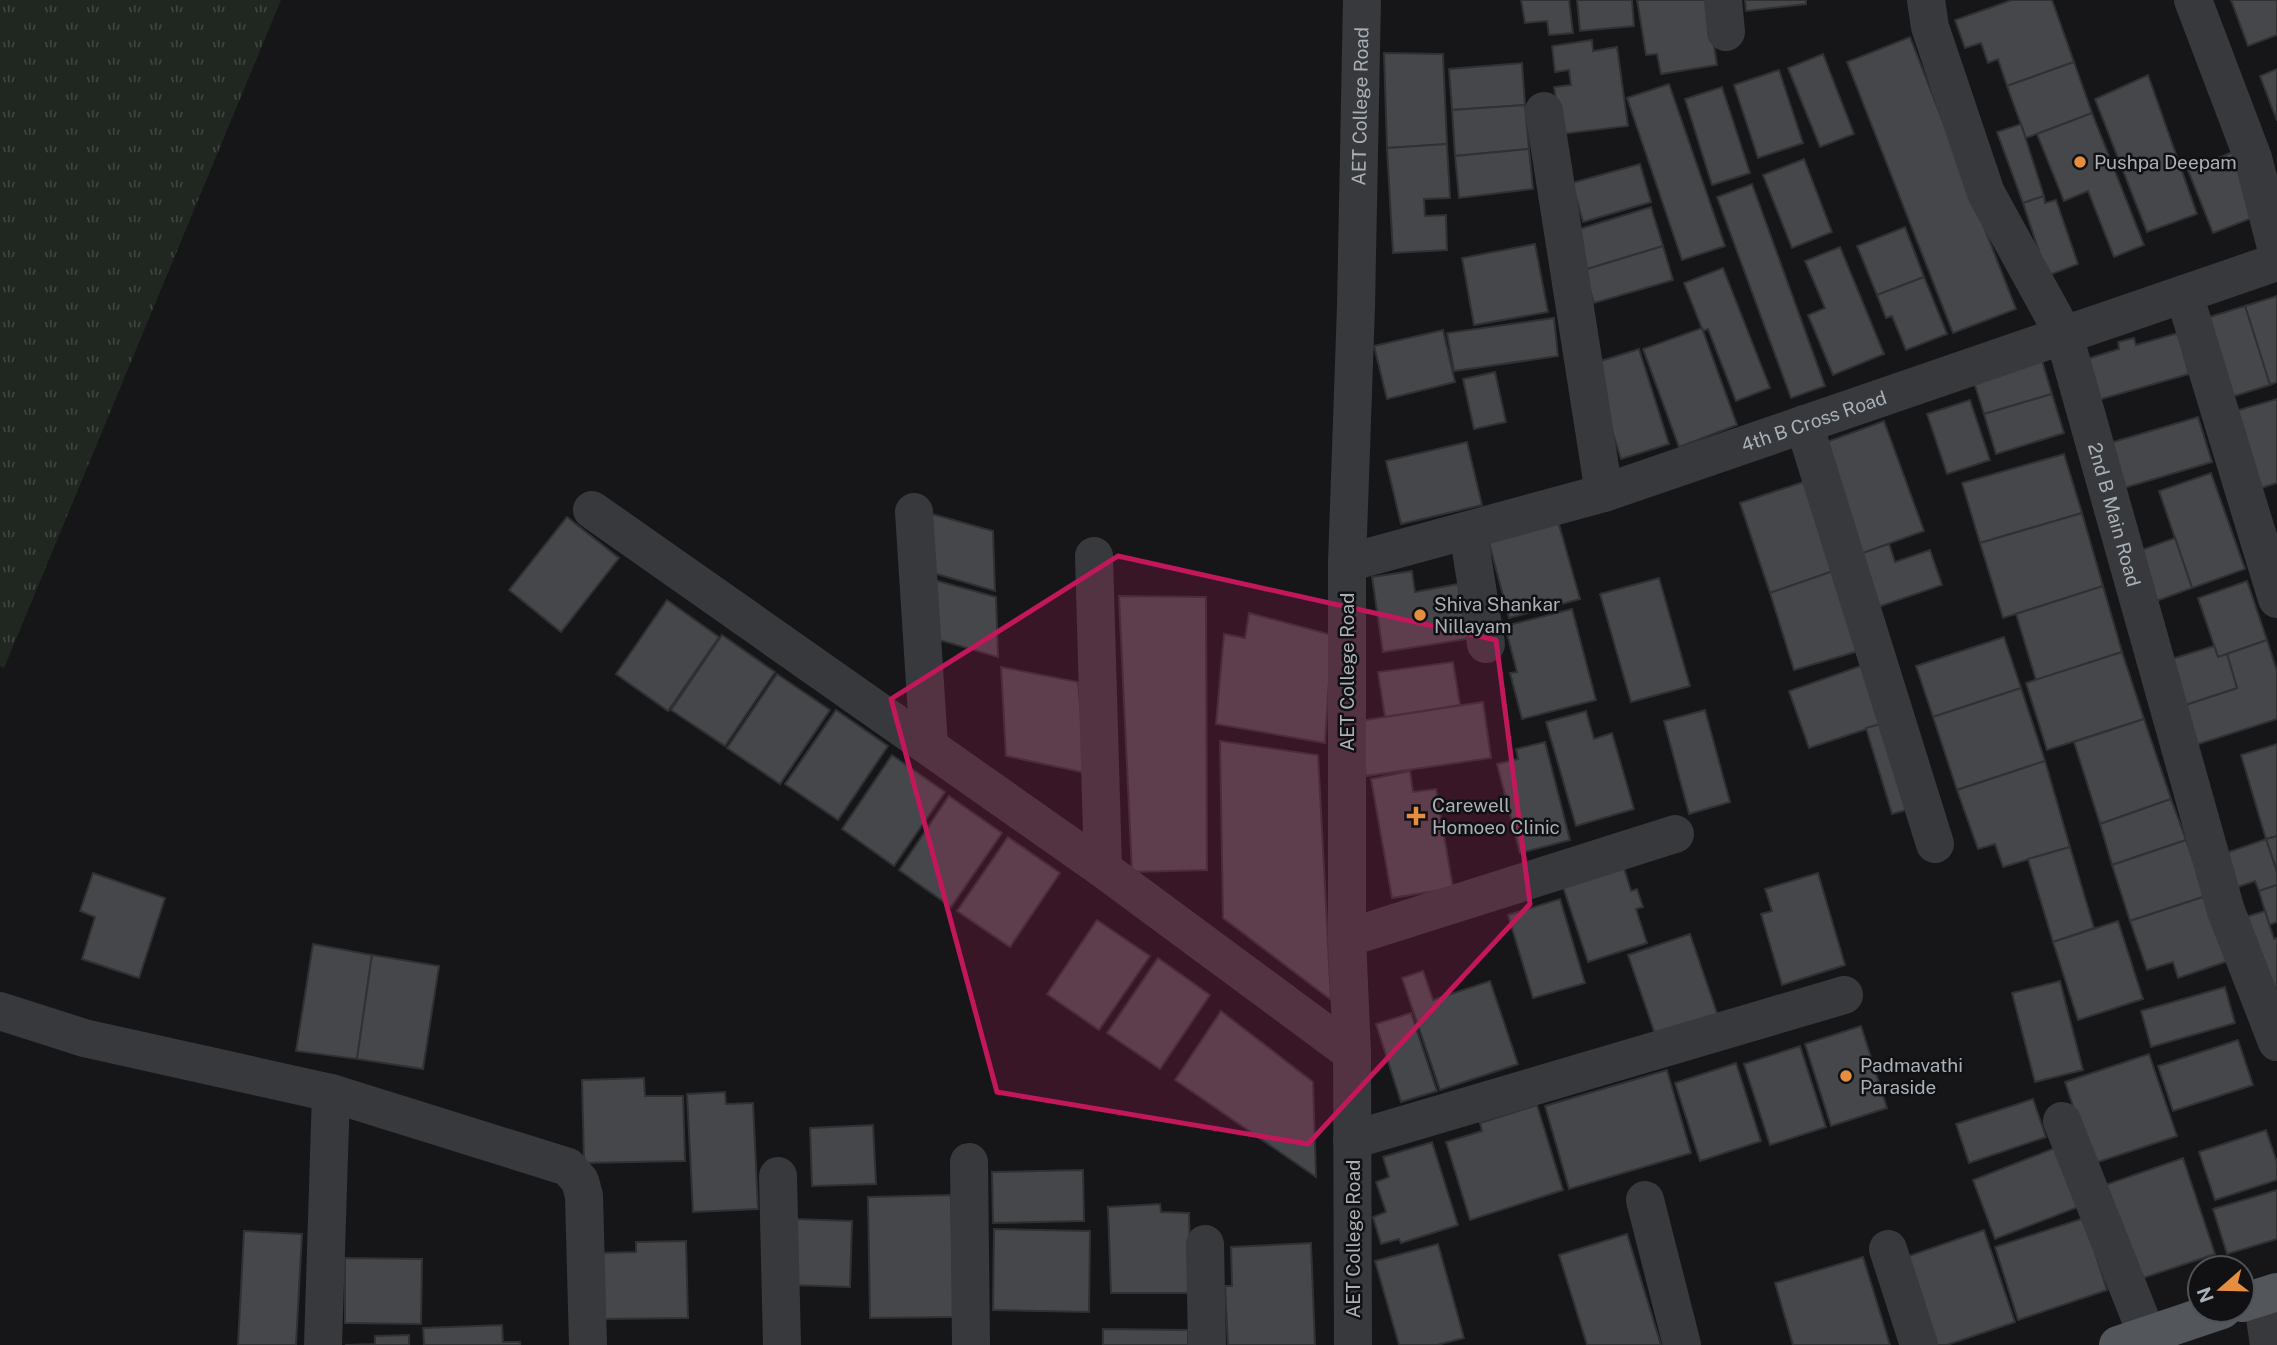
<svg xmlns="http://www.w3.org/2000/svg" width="2277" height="1345" viewBox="0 0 2277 1345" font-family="'Public Sans',sans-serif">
<defs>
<pattern id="grass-tufts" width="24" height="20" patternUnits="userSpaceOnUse" patternTransform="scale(1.75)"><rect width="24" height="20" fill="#202720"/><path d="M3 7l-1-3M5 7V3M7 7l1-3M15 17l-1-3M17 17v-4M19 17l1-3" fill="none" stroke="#3e443e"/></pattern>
</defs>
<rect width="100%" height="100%" fill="#161618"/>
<polygon fill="url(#grass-tufts)" points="0,0 281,0 4,668 0,666"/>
<g fill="#45474a" stroke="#303133" stroke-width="2">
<polygon points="1521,0 1569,0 1573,33 1549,35 1547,21 1525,23"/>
<polygon points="1577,0 1632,0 1634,26 1580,31"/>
<polygon points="1637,0 1707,0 1717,65 1661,74 1657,54 1646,55"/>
<polygon points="1745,0 1806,0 1806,4 1746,11"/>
<polygon points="2012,0 2052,0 2074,62 2007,86 1998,59 1988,63 1981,43 1965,48 1955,20"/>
<polygon points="2231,0 2277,0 2277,35 2248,46"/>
<polygon points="1910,37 2016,309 1953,333 1847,62"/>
<polygon points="1592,40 1593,51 1617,47 1628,126 1561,134 1554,87 1571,85 1569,70 1555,72 1552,46"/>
<polygon points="1384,53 1443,54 1447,144 1387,148"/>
<polygon points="1823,54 1854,134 1820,147 1788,68"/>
<polygon points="2074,62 2092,113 2026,138 2007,86"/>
<polygon points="1522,63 1525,105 1452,110 1449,69"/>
<polygon points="2277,69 2277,121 2260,76"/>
<polygon points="1779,70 1803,143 1758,158 1734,85"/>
<polygon points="2148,75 2197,214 2147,232 2095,99"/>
<polygon points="1669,84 1725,246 1682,260 1627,98"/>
<polygon points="1722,87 1750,173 1712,185 1685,99"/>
<polygon points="1525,105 1529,149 1455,156 1452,110"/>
<polygon points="2092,113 2144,245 2114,257 2088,191 2064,201 2037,134"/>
<polygon points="2021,124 2044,196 2023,203 1997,132"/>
<polygon points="1447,144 1450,198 1424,199 1425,216 1446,215 1447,250 1393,253 1387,148"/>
<polygon points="1529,149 1533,189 1459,198 1455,156"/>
<polygon points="2235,151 2260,215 2213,233 2188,170"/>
<polygon points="1804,159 1832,232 1792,248 1763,175"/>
<polygon points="1640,164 1651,202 1583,222 1572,183"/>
<polygon points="1752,184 1825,386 1791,398 1717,197"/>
<polygon points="2044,196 2045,203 2056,200 2078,264 2047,276 2023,203"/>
<polygon points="1651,207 1663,246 1584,270 1573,231"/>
<polygon points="1905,227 1924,277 1877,295 1857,246"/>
<polygon points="1535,244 1548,312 1474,325 1462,258"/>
<polygon points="1663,246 1673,280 1594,303 1584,270"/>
<polygon points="1840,247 1884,354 1833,375 1808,315 1825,308 1805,261"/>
<polygon points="1723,268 1770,388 1736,401 1708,329 1703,331 1684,283"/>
<polygon points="1924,277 1947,334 1906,350 1892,316 1886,318 1877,295"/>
<polygon points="2277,296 2277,382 2270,385 2245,306"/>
<polygon points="2245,306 2270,385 2228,398 2203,319"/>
<polygon points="1554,318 1558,356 1454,371 1447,333"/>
<polygon points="1702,328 1737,425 1679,447 1643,349"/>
<polygon points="1443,330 1455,382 1387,399 1374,346"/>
<polygon points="2178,333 2189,374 2091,402 2080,361 2119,349 2118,342 2134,338 2136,345"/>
<polygon points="1639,349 1669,444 1621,459 1591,364"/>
<polygon points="2040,354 2052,394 1984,414 1972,376"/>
<polygon points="1495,372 1506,422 1474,429 1463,379"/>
<polygon points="2052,394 2064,433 1996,454 1984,414"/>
<polygon points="2277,399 2277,483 2255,490 2232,412"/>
<polygon points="1970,400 1990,460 1947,474 1927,414"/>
<polygon points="2198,417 2212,462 2117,490 2103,445"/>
<polygon points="1884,421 1924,531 1860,554 1821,444"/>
<polygon points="1467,442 1482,505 1401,524 1386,461"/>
<polygon points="2064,454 2082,513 1980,543 1962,483"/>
<polygon points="2211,473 2245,569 2192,588 2159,491"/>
<polygon points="1806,481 1836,570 1770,593 1740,503"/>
<polygon points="925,512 993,531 995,591 926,571"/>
<polygon points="2082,513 2103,586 2003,618 1980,543"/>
<polygon points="567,517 619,558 561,632 509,590"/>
<polygon points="1558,521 1580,599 1509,618 1488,539"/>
<polygon points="2175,538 2192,588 2151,603 2133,553"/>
<polygon points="1889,544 1895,562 1930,550 1942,585 1878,607 1860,554"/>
<polygon points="1836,570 1862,650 1794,670 1770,593"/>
<polygon points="1412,571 1415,592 1458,584 1467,639 1383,652 1372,577"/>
<polygon points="927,578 996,597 998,657 929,637"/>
<polygon points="1659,578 1690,686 1631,702 1600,594"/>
<polygon points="2247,581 2267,640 2218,657 2198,598"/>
<polygon points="2103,586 2122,652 2036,680 2016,614"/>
<polygon points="1119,596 1206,597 1207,870 1132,872"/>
<polygon points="667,600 719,637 668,711 616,674"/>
<polygon points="1572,609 1596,700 1522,719 1510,673 1517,672 1505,626"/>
<polygon points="1249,613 1332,635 1325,743 1216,724 1224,634 1245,638"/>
<polygon points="722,635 775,672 725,746 671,710"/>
<polygon points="2004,637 2021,688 1933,717 1916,666"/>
<polygon points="2267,640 2277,671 2277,719 2189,747 2176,708 2237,688 2227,654"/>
<polygon points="2214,646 2218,657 2227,654 2237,688 2176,708 2162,662"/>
<polygon points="2122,652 2144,719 2047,750 2026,683"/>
<polygon points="1453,662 1460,705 1385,717 1378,672"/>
<polygon points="1872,662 1891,721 1809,748 1789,691"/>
<polygon points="1001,667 1078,682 1086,773 1006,756"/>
<polygon points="777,674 830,710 780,784 727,748"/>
<polygon points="2021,688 2045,761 1957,790 1933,717"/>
<polygon points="1483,702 1491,758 1366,776 1359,721"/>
<polygon points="836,710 888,746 838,820 785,784"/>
<polygon points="1705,710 1730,802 1689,814 1664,721"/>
<polygon points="1586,711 1594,739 1612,733 1634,809 1576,826 1546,722"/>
<polygon points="2144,719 2171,799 2100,824 2074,742"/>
<polygon points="1891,721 1917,807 1892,814 1866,728"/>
<polygon points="1220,741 1318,755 1331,1000 1223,918"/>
<polygon points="1545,742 1570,840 1520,853 1497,764 1518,759 1516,749"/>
<polygon points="2277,744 2277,836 2266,839 2241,755"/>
<polygon points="892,755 945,792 894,866 842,829"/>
<polygon points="2045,761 2070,847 2003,867 1995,844 1978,849 1957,790"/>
<polygon points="1410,771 1413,792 1436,789 1453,888 1392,898 1371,779"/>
<polygon points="949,796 1002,833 951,907 899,870"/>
<polygon points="2171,799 2186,840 2112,865 2100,824"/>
<polygon points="2277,836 2277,872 2266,839"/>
<polygon points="1008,837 1060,873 1010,947 957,911"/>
<polygon points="2266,839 2277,872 2277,885 2259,891 2255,881 2229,890 2217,856"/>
<polygon points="2186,840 2206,896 2130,921 2112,865"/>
<polygon points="2070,847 2094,928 2053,942 2028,859"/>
<polygon points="1624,868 1631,891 1637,889 1643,907 1636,909 1647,943 1588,962 1563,887"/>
<polygon points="93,873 165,898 139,978 82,959 95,917 80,911"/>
<polygon points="1818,873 1845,965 1782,985 1761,914 1772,911 1765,889"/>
<polygon points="2277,885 2277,922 2269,925 2259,891"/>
<polygon points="2206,896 2228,961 2178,978 2173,962 2147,970 2130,921"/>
<polygon points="1560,899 1585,983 1533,998 1508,915"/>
<polygon points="2265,911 2274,939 2277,938 2277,1023 2239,919"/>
<polygon points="1097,920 1150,956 1099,1030 1047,994"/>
<polygon points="2118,921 2143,999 2078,1020 2053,942"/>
<polygon points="1690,934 1719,1019 1657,1040 1628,955"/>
<polygon points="313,944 372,955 357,1059 296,1051"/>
<polygon points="372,955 439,966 423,1069 357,1059"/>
<polygon points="1158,958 1210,995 1160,1069 1107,1033"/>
<polygon points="1423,971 1433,1000 1490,981 1518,1064 1440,1090 1402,978"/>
<polygon points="2060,981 2083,1070 2035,1082 2012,993"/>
<polygon points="2225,987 2235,1023 2151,1047 2141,1011"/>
<polygon points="1221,1011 1313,1082 1316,1177 1175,1080"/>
<polygon points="1411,1013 1437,1091 1401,1102 1376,1024"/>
<polygon points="1861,1026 1887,1108 1831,1126 1805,1044"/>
<polygon points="2238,1040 2253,1085 2173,1111 2158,1066"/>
<polygon points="1800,1046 1826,1127 1770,1145 1744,1064"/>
<polygon points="2149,1054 2177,1136 2092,1164 2065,1082"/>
<polygon points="1736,1063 1761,1141 1700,1161 1675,1083"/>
<polygon points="1667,1070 1691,1153 1569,1189 1545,1106"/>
<polygon points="644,1078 645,1096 683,1096 685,1161 584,1163 582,1080"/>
<polygon points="725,1092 726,1104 753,1103 758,1209 693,1212 687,1094"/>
<polygon points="2033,1099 2046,1137 1969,1163 1956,1124"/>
<polygon points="1537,1105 1563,1190 1470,1220 1446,1142 1482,1131 1480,1123"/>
<polygon points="873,1125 876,1184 812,1186 810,1128"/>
<polygon points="2266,1130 2277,1162 2277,1180 2215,1200 2199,1152"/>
<polygon points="1432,1142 1458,1225 1401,1243 1399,1239 1381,1244 1373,1217 1386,1212 1376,1182 1389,1177 1383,1157"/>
<polygon points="2055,1148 2078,1207 1995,1239 1973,1180"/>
<polygon points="2183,1158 2215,1254 2134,1281 2102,1186"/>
<polygon points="1083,1170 1084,1221 993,1223 992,1172"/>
<polygon points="2277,1190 2277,1239 2227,1254 2213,1209"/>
<polygon points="951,1195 954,1317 870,1318 868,1197"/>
<polygon points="1160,1204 1161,1212 1189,1213 1191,1293 1111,1293 1108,1207"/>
<polygon points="2084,1218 2107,1290 2018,1320 1995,1247"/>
<polygon points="794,1219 852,1221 850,1287 792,1285"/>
<polygon points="994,1229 1090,1231 1089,1312 993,1310"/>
<polygon points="1984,1230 2015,1322 1947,1345 1926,1345 1897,1260"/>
<polygon points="244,1231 302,1234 296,1345 238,1345"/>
<polygon points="1627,1234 1661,1345 1587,1345 1559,1255"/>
<polygon points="686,1241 688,1318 604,1319 597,1253 636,1252 636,1242"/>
<polygon points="1311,1243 1315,1345 1228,1345 1225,1286 1232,1286 1231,1247"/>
<polygon points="1438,1244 1464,1338 1437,1345 1399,1345 1375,1261"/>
<polygon points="1863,1257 1890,1345 1793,1345 1775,1283"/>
<polygon points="345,1258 422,1259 421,1324 345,1323"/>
<polygon points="502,1325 503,1342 520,1342 520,1345 424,1345 423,1328"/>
<polygon points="1103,1329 1188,1330 1188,1345 1103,1345"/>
<polygon points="409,1335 409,1345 345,1345 375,1344 375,1336"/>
</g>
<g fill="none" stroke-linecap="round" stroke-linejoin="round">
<g stroke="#37393c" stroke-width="38">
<polyline points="1723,0 1726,32"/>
<path id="s1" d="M 1926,0 L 1930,27 L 1986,193 L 2064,335 L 2226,911 L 2277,1042"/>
<polyline points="2193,0 2253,158 2277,251"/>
<polyline points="1544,111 1604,493"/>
<polyline points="2184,294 2277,599"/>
<polyline points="1804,424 1935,844"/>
<polyline points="592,510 1103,869 1352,1053"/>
<polyline points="914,512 929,746"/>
<polyline points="1468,531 1486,644"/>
<polyline points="1094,556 1103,869"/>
<path id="s2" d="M 1347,563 L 1604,493 L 2277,262"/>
<polyline points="1347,938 1675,834"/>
<polyline points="0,1011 84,1038 331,1093 323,1345"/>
<polyline points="331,1093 568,1167 580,1181 584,1196 588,1345"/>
<polyline points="2062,1121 2147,1335"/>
<polyline points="1352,1140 1844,995"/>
<polyline points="969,1162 971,1345"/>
<polyline points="778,1176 782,1345"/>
<polyline points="1645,1200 1682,1345"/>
<polyline points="1205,1244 1207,1345"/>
<polyline points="1888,1249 1919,1345"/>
<polyline points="2262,1297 2269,1345"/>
<path id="s3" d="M 1353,1345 L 1352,1053 L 1347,938 L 1347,563 L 1356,306 L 1362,0"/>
</g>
<g stroke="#53565b" stroke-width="38">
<polyline points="2242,1303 2277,1292"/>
<polyline points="2118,1345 2222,1310"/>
</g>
</g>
<path fill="#c2185b" fill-opacity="0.2" stroke="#c2185b" stroke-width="5" stroke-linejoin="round" d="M 1118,556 L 1496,640 L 1530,904 L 1308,1144 L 997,1092 L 891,699 Z"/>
<g fill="#e58e40" stroke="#111113" stroke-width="2.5">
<circle cx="2080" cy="162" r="7"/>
<circle cx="1420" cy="615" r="7"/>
<path d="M1412.5 805.5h7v7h7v7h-7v7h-7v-7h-7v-7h7z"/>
<circle cx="1846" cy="1076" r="7"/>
</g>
<g text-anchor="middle" stroke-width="5" stroke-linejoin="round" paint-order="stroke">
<g font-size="19" fill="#a9b0b7" stroke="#111113">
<text dy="7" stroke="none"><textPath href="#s3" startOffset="1239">AET College Road</textPath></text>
<text dy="7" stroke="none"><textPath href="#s2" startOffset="488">4th B Cross Road</textPath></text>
<text dy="7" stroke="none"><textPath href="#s1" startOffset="551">2nd B Main Road</textPath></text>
<text transform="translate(1347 672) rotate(-90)" y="7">AET College Road</text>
<text transform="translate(1353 1239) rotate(-90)" y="7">AET College Road</text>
</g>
<g font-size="19" fill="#a9b0b7" stroke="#111113" text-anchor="start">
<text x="2094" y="169">Pushpa Deepam</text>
<text x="1434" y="611">Shiva Shankar<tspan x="1434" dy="22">Nillayam</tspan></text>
<text x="1432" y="812">Carewell<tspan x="1432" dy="22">Homoeo Clinic</tspan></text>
<text x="1860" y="1072">Padmavathi<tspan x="1860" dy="22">Paraside</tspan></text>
</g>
</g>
<g transform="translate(2221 1289) rotate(250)"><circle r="33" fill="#111113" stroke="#4e5155" stroke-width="2"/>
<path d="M0-5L12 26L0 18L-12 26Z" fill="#e58e40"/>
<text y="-10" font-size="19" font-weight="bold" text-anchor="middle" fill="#a9b0b7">N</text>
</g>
</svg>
